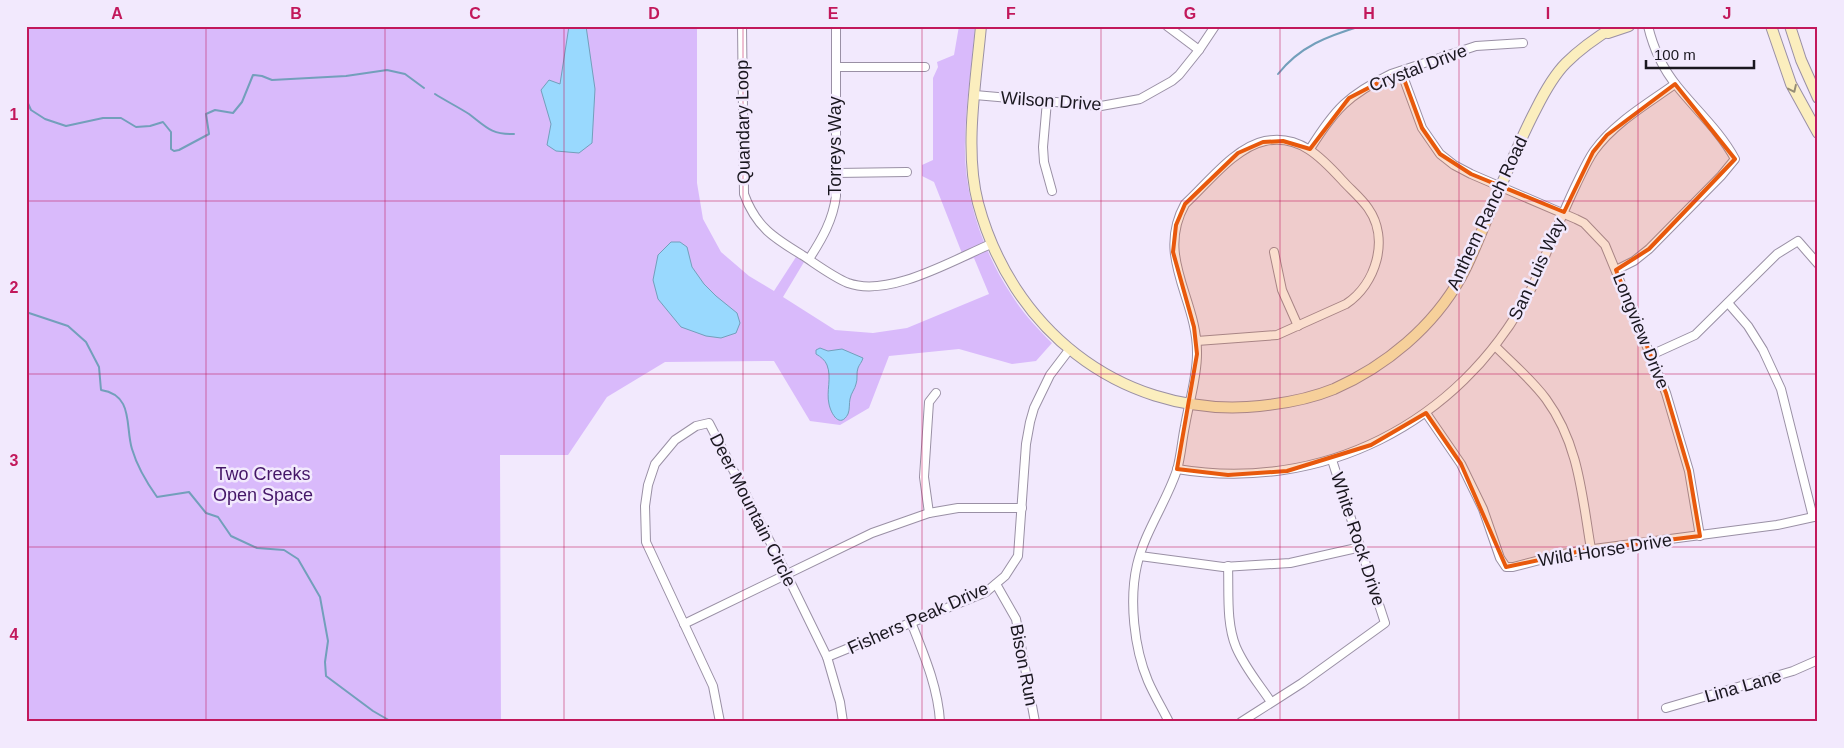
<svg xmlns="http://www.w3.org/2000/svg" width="1844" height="748" viewBox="0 0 1844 748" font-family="Arial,sans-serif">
<rect width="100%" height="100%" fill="#f2e9fd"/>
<path fill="#d9bafb" d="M 26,26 L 697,26 L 697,183 L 703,219 L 721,252 L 749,276 L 774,291 L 796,257 L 804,262 L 783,297 L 835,330 L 873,333 L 907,328 L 989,294 L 974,258 L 965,261 L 934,182 L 922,176 L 922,165 L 933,160 L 933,78 L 938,67 L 937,62 L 954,55 L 959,26 L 975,26 C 972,64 966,102 965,140 C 963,193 982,250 1011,294 C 1022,312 1037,328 1052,343 L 1036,361 L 1012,364 L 959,349 L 889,356 L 869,408 L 840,425 L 810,421 L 774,361 L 665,362 L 607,397 L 568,455 L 500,455 L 501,722 L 27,722 Z"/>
<g fill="#99d9fe" stroke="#739fbb">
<polygon points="569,26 586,26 595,89 592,143 579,153 556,151 547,145 551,124 541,90 549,80 560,84"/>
<polygon points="671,242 680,242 687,247 692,267 704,284 716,296 737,313 740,323 736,333 721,338 706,336 681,327 658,299 653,280 658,255"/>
<path d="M 820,348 L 828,351 L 842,349 L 863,358 C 862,362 859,365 858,368 C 856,373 858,379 856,384 C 855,389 851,393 850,399 C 849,403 850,409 848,414 C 840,429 831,414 829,404 C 826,391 832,378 827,365 C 825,360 821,357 816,354 L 816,350 Z"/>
</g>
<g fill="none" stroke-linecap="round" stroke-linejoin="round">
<g stroke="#739fbb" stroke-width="2">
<path d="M 1278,74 C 1300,46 1328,36 1361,26"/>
<path d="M 435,94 C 446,101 458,107 469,114 C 485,126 491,135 514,134"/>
<polyline points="26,99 31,110 45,119 66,126 103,118 121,118 136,127 150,126 163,122 171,132 171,149 174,151 179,150 209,134 206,114 215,110 233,113 242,102 253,75 262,76 272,80 346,76 387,70 405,74 424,88"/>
<path d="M 26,312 L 68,326 L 86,342 L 99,367 L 101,390 C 134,395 125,426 132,449 C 137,466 147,483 157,497 L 189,492 L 206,513 L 218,517 L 231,536 L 257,548 L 284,550 L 298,559 L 320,597 L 328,641 L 325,662 L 326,676 L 373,711 L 392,722"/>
</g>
<defs>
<g id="street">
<path d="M 742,26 L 744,194 C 756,227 774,238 802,255 C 816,264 833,277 848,283 C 889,298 953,260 991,244"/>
<polyline points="1167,26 1199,50"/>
<polyline points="836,67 925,67"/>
<polyline points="1401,71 1422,128 1440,154 1454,165 1471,174 1576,219 1584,223 1605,245 1666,393 1689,471 1700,536"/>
<polyline points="975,95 1101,106 1140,99 1172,81 1179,75 1199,50 1215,26"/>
<polyline points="1047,101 1043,147 1044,162 1052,191"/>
<path d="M 1310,149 C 1335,109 1348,95 1391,74 L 1476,46 L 1523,43"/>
<polyline points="836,173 907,172"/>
<polyline points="1274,252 1282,290 1298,326"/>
<path d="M 809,259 C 822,239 833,220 836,196 L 836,26"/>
<path d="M 1616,270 L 1634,261 L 1649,249 L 1721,176 L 1735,159 C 1720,131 1696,110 1677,86 C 1663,69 1653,47 1648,26"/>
<polyline points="1728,303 1748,326 1763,350 1781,389 1813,517"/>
<path d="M 1495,346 C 1512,363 1532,380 1546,399 C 1579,444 1582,496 1591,549"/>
<polyline points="1651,355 1695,335 1777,254 1798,241 1818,264"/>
<polyline points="1426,413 1461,464 1483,509 1500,558 1506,567 1513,567 1563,554 1586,550 1777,525 1818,516"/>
<path d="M 1177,469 C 1322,493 1458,424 1528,295 C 1534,285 1538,272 1543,261 C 1554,235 1564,210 1576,185 C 1582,173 1587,161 1594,151 C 1614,123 1647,104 1675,84"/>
<polyline points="929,513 924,477 929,402 936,393"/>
<polyline points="1140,556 1223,567 1290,563 1361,547"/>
<path d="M 1228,566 C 1229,592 1226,623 1236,647 C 1245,668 1259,684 1271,702"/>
<polyline points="996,584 1016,619 1035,722"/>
<path d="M 911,622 C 924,655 938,687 940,722"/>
<polyline points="684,624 872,533 929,513 958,508 1022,508"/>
<polyline points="827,657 986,592 1005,576 1018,556 1026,444 1030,422 1034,408 1050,375 1069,350"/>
<polyline points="1666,708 1793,671 1818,660"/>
<polyline points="720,722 713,686 646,542 645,506 648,485 655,464 675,440 696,426 709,423 783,567 827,657 840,702 843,722"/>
<path d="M 1169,722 C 1162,708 1154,695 1148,681 C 1134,648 1129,600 1137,565 C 1145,531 1166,503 1177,470 C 1181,456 1182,440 1185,426 C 1189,402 1197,378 1197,354 C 1198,299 1155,258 1185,204 C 1207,184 1235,147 1265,141 C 1299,134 1321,157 1342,180 C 1350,189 1361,198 1368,208 C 1390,239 1376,284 1346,304 L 1277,335 L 1197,341"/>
<polyline points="1241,722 1302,683 1385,623 1332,460"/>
</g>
<g id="secondary">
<path d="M 981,26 C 976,81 964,150 978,203 C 1011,327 1117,414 1247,407 C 1276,405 1307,400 1334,389 C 1386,366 1433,327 1461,277 C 1470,261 1477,243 1484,226 C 1501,187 1516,147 1536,109 C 1544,93 1553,76 1566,63 C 1580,49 1597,37 1615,26"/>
<polyline points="1771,26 1791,84 1818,133"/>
<polyline points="1790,26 1801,60 1818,98"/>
<polyline points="1608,33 1629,26"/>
</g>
</defs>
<use href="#street" stroke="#9a90a5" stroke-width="10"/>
<use href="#secondary" stroke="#9a90a5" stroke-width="12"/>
<use href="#street" stroke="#fff" stroke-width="8"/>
<use href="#secondary" stroke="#fbeebe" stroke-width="10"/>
</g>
<defs><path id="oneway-chevron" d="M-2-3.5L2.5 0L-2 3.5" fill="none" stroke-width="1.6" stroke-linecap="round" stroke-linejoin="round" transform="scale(1.25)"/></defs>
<use stroke="#968d76" href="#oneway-chevron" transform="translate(1793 89) rotate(65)"/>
<path fill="#e8590c" fill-opacity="0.2" stroke="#e8590c" stroke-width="4" stroke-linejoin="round" d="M 1401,71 L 1422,128 L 1440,154 L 1471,174 L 1564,212 L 1593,152 L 1607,135 L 1675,84 L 1735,159 L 1649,249 L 1616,270 L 1666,393 L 1689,471 L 1700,536 L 1586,550 L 1506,567 L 1461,464 L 1426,413 L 1371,445 L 1287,471 L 1228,475 L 1177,469 L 1197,354 L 1194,327 L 1173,252 L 1176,225 L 1185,204 L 1238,153 L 1263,142 L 1283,141 L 1310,149 L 1349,98 Z"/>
<path fill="none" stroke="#c2185b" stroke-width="1" stroke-opacity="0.55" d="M 206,26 L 206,722M 385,26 L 385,722M 564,26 L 564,722M 743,26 L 743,722M 922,26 L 922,722M 1101,26 L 1101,722M 1280,26 L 1280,722M 1459,26 L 1459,722M 1638,26 L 1638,722M 26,201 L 1818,201M 26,374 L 1818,374M 26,547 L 1818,547"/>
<g text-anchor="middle" stroke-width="5" stroke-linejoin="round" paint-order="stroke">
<g font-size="18" fill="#1a171f" stroke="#f2e9fd">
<text transform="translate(1418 68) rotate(-21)" y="6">Crystal Drive</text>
<text transform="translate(1051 101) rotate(4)" y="6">Wilson Drive</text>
<text transform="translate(743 122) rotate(-91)" y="6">Quandary Loop</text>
<text transform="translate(835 146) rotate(-90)" y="6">Torreys Way</text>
<text transform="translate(1487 213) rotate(-65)" y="6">Anthem Ranch Road</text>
<text transform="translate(1537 269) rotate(-65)" y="6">San Luis Way</text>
<text transform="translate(1641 331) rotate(68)" y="6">Longview Drive</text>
<text transform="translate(753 510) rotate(63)" y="6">Deer Mountain Circle</text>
<text transform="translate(1358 539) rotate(72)" y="6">White Rock Drive</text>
<text transform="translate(1605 550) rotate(-9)" y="6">Wild Horse Drive</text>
<text transform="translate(918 618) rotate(-24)" y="6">Fishers Peak Drive</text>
<text transform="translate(1024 665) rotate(79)" y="6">Bison Run</text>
<text transform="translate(1743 686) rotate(-16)" y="6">Lina Lane</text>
</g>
<g font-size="18" fill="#441667" stroke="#f2e9fd">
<text x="263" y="480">Two Creeks<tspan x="263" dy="21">Open Space</tspan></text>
</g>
</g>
<rect width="1844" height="748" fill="none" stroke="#f2e9fd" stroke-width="55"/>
<path d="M1646 60v8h108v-8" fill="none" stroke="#1a171f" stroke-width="2.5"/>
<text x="1654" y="60" font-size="15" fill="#1a171f" stroke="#f2e9fd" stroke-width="4" paint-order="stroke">100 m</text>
<rect x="28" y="28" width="1788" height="692" fill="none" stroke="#c2185b" stroke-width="2"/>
<g font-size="16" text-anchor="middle" font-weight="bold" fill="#c2185b">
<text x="117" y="19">A</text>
<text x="296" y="19">B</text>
<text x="475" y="19">C</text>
<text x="654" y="19">D</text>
<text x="833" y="19">E</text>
<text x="1011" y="19">F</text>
<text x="1190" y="19">G</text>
<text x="1369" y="19">H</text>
<text x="1548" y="19">I</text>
<text x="1727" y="19">J</text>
<text x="14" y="120">1</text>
<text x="14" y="293">2</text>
<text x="14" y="466">3</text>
<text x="14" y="640">4</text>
</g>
</svg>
